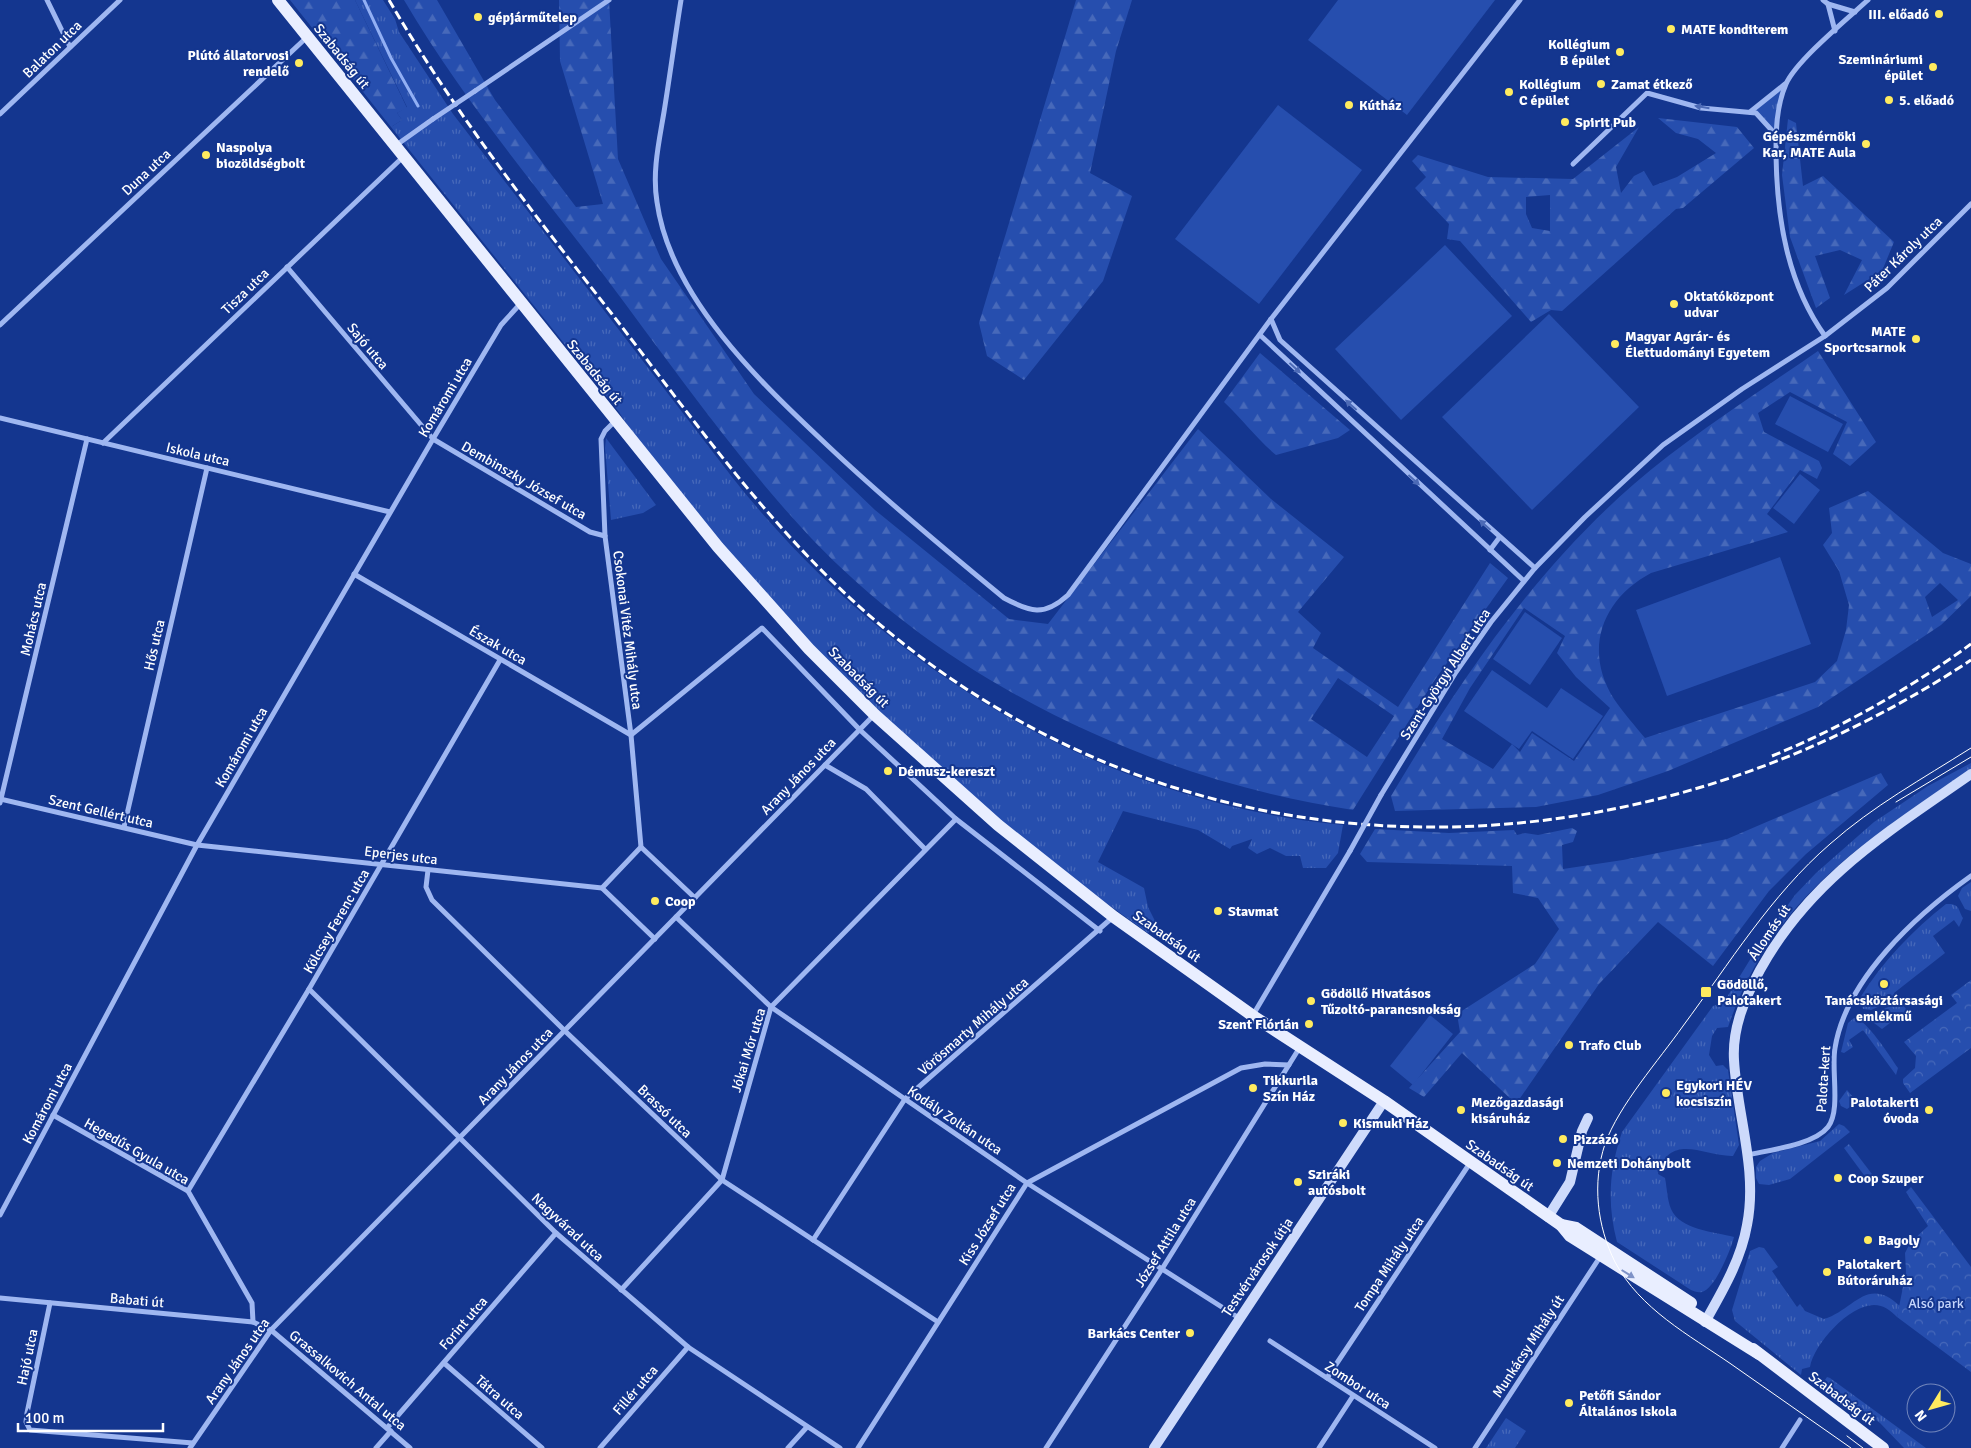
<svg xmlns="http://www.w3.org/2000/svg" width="1971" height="1448" viewBox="0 0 1971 1448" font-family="Signika,sans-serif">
<defs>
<pattern id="grass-tufts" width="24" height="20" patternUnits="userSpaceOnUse" patternTransform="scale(1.25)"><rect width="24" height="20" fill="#264eae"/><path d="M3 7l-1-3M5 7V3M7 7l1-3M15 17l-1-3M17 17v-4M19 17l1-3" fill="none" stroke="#4769ba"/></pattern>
<pattern id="forest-firs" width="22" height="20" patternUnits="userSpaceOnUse" patternTransform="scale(1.25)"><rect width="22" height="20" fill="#264eae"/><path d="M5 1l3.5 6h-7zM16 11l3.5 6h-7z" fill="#4769ba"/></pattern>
<pattern id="park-crowns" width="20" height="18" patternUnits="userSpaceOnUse" patternTransform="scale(1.25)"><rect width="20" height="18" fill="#264eae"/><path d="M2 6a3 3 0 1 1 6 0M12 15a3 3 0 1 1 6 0" fill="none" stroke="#4769ba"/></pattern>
</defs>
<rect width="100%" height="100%" fill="#14368f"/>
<g fill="url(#grass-tufts)">
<path d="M 355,0 L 383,0 L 395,19 L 399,32 L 453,114 L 732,477 C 882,667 1099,802 1343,825 L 1338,853 L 1326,868 L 1303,868 L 1300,856 L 1286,856 L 1270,848 L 1257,854 L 1248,848 L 1252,839 L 1232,846 L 1230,849 L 1198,830 L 1123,811 L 1098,862 L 1144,888 L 1148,907 L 1156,923 L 1148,933 L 1056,867 L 972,796 L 853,689 L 740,568 L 635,437 L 619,412 L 391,127 L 402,120 L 397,113 L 407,107 Z"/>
<polygon points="1786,83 1778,110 1777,136 1760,115 1750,112"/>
<polygon points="606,438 656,505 643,513 611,520 605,448"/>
<path d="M 1971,763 L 1971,770 C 1864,841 1772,898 1728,1027 L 1717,1028 L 1712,1036 L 1709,1055 L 1716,1066 L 1723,1065 L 1728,1070 L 1739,1145 L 1733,1156 C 1705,1157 1670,1131 1658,1174 L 1665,1178 C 1667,1188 1667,1199 1671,1209 C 1680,1230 1715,1232 1734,1237 C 1731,1249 1715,1289 1702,1292 C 1698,1293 1694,1291 1691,1290 L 1617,1242 C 1607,1204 1609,1170 1622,1132 L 1713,1006 L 1724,1002 L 1759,945 L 1795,895 L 1816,873 L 1874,822 L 1928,786 Z"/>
<polygon points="1971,882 1971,911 1965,909 1958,896 1962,888"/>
<path d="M 1946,904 C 1960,903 1958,910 1963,918 L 1959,927 L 1954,920 L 1933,936 L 1945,953 L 1894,993 L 1898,998 L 1871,1010 L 1863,1009 L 1860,998 C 1882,962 1913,930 1946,904 Z"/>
<polygon points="1900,1002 1907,1010 1882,1029 1870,1020 1869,1017 1872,1014"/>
<path d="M 1854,1018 C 1866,1018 1890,1057 1898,1068 L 1896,1075 L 1863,1030 L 1849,1040 L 1853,1047 L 1844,1053 L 1841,1052 L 1848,1023 Z"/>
<polygon points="1847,1090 1857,1102 1847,1109 1841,1106 1839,1101"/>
<polygon points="1839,1124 1844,1126 1850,1132 1790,1179 1769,1185 1759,1184 1756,1178 1756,1167 1760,1161 1773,1153 1820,1141"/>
<polygon points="1849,1144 1878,1182 1872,1186 1844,1148"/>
<path d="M 1759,1247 L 1764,1248 L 1778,1267 L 1772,1271 L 1797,1307 L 1800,1304 L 1805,1311 L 1824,1319 C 1854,1310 1867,1275 1900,1306 L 1897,1317 C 1890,1310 1884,1305 1874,1305 C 1849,1305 1814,1344 1810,1367 L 1802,1369 L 1801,1375 L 1735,1321 L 1732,1310 L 1750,1251 Z"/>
<polygon points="1827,1377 1830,1378 1926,1448 1904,1448 1880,1423 1832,1388 1825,1380"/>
<polygon points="1506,1418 1526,1431 1515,1448 1486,1448"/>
</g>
<g fill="url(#forest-firs)" fill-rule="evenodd">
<polygon points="290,0 355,0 407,108 397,113 402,120 391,127"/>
<path d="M 404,0 L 437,0 L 495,100 L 576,207 L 603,204 L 560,61 L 559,0 L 609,0 L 618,159 L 661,259 L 754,394 L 875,510 L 1009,619 L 1048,624 L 1198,429 L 1271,499 L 1344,557 L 1298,612 L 1321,633 L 1313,648 L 1398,707 L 1490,563 L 1508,578 L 1434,681 L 1353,810 C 1154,780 951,685 811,538 C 736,458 672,366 606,278 C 537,187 462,99 404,0 ZM 1338,678 L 1394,716 L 1367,757 L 1311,719 Z"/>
<polygon points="1076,0 1132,0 1116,51 1090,173 1132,196 1103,281 1024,380 987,356 979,323"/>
<path d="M 1658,118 L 1737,127 L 1754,148 L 1683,208 L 1676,209 L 1562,311 L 1551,310 L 1531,322 L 1460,241 L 1447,239 L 1449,224 L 1415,188 L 1426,177 L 1412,161 L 1418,155 L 1488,177 L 1573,179 L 1639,127 L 1616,167 L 1621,193 L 1634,176 L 1644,171 L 1653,186 L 1677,177 L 1716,153 L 1698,139 L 1676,133 ZM 1550,195 L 1550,231 L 1532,228 L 1526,214 L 1526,197 Z"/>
<polygon points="1788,119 1796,123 1803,186 1823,176 1894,242 1882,271 1844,295 1862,260 1840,250 1815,256 1830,298 1816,308 1790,237 1782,175"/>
<path d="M 1818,351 L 1876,442 L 1850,466 L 1833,454 L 1847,422 L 1790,392 L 1758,413 L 1764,432 L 1819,461 L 1822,468 L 1817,479 L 1800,470 L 1767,514 L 1788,532 L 1651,573 C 1602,599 1583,650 1614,699 C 1623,712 1635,726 1645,738 L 1815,682 L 1837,661 L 1846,630 L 1849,605 L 1839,571 L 1823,545 L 1832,533 L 1829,508 L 1868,491 L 1943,553 L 1971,564 L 1971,596 L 1941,625 L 1818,707 L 1668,771 L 1598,795 L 1536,807 L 1395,811 L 1391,796 C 1459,682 1533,572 1634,484 C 1691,435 1756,394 1818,351 ZM 1940,583 L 1958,600 L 1932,617 L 1925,597 ZM 1524,608 L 1565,636 L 1557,653 L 1576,677 L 1610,708 L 1574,761 L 1532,733 L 1520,752 L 1512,744 L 1493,769 L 1442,739 L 1470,688 Z"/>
<path d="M 1260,353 L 1350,430 L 1338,438 L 1276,455 C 1257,439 1242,419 1224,402 Z"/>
<polygon points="1881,773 1888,785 1806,854 1769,891 1713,966 1658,922 1599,984 1516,1104 1462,1053 1424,1097 1409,1088 1460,1032 1457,1014 1535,964 1559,929 1538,898 1513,893 1512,866 1367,862 1360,854 1375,829 1449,833 1514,830 1517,835 1525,833 1538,835 1572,828 1577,831 1573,842 1562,845 1563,869 1623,860 1727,839"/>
</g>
<g fill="url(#park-crowns)">
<polygon points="1971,980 1971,1048 1910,1093 1903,1083 1903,1079 1915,1068 1916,1056 1904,1042 1957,1003 1951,995"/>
<polygon points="1911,1187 1971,1267 1971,1372 1897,1317 1906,1272 1905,1253 1910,1243 1928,1226 1906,1192"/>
</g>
<g fill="#264eae">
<polygon points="1338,0 1495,0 1407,115 1308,40"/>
<polygon points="1278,105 1362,170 1259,304 1175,239"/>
<polygon points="1445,245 1512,316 1401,420 1335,349"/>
<polygon points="1549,314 1639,407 1532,510 1442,417"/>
<polygon points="1790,396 1843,424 1828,452 1775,424"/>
<polygon points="1800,474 1820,490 1794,524 1773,508"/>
<polygon points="1780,557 1811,644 1667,696 1636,610"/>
<polygon points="1525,612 1562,638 1530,685 1493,659"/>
<polygon points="1492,670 1547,708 1561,688 1603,716 1573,759 1532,731 1519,749 1464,711"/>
<polygon points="1430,1015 1453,1034 1413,1085 1390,1066"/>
</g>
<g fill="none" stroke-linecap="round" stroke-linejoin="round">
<polyline stroke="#91aff4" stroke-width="3" points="364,0 391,58 418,106"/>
<g stroke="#9fb7f1" stroke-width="5">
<polyline points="47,0 70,47"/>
<path d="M 681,0 C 675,37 670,75 664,112 C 659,142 652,172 657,202 C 670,297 760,382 827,445 C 884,499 943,548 1004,598 C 1030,612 1044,617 1068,595 L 1271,319 L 1520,0"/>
<polyline points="1823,0 1828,4 1835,31"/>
<polyline points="1828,4 1855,12"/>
<polyline points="475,91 609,0"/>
<polyline points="1750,112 1785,84"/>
<polyline points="0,114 120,0"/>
<polyline points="395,146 433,119"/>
<polyline points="1573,164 1647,93 1701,108 1756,113 1776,135"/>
<polyline points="287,267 433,439 590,532 605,536"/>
<polyline points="1271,319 1280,340 1535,568"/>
<polyline points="0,325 306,38"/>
<polyline points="1260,335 1524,581"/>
<path d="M 1825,336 C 1787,283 1777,218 1776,155 C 1776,131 1776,107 1786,84 C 1796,61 1847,19 1868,0"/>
<polyline points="0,418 390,512"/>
<polyline points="615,421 605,431 601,439 605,536 631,735 641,847 695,898"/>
<polyline points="103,443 403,157"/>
<polyline points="1490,550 1499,538"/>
<polyline points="354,574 631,735"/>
<polyline points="631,735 762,628 860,730 956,819 1100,931"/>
<polyline points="825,765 866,789 925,849"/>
<polyline points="1381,795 1456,672 1491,622 1535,568 1585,517 1663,445 1742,389 1825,336 1887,288 1971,204"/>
<polyline points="0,799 197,845 602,888"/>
<polyline points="0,803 87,439"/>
<polyline points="124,827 207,468"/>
<polyline points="641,847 602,888 655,939"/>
<polyline points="428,870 426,887 432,900 565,1031 722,1180 938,1322"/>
<polyline points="676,917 771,1007 1027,1183 1239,1318"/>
<polyline points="309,989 556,1233 688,1347 840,1448"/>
<polyline points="1253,1015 1350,851"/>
<polyline points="53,1115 188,1191 252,1303 253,1322"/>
<path d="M 1747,1155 C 1769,1150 1814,1145 1828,1127 C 1841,1110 1831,1070 1835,1048 C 1846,979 1916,915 1971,876"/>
<polyline points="188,1191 309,989 500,660"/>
<polyline points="0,1215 197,845 433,439 501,325 521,303"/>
<polyline points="813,1240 905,1099 1113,917"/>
<polyline points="621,1290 722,1180 771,1007 956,819"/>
<polyline points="0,1298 253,1322 271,1330 410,1448"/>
<polyline points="50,1303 27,1413 26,1422 30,1430 193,1443"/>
<polyline points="1270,1341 1435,1448"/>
<polyline points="444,1363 542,1448"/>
<polyline points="1327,1378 1470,1163"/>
<polyline points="387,1428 556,1233"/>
<polyline points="190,1448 271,1330 874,715"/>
<polyline points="376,1448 391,1431"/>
<polyline points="600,1448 688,1347"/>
<polyline points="788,1448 807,1427"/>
<polyline points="858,1448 1027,1183 1241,1068 1265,1064 1289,1065"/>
<polyline points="1046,1448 1162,1269 1300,1047"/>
<polyline points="1319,1448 1353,1396"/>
<polyline points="1475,1448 1600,1257"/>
<polyline points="1782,1448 1800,1420"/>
</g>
<g stroke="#cddafb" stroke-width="10">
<polyline points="1548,1217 1570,1182 1582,1131 1588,1118"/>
<path d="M 1705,1322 C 1722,1292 1741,1260 1747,1225 C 1758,1170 1737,1115 1734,1060 C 1732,1028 1745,998 1760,970 C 1810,879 1888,832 1971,774"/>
<polyline points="1154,1448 1384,1101"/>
</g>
<g stroke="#e9eeff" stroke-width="12">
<polyline points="278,0 718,547 809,649 875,715 998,825 1114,917 1253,1016 1384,1101 1561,1225 1570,1236 1759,1354"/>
<polyline points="1561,1225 1576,1228 1691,1303"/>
<polyline points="1753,1349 1883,1448"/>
</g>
<g stroke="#fff" stroke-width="1">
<polyline points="1896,802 1971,757"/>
<polyline points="1847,1436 1863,1448"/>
<path d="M 1851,1448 C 1811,1420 1771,1392 1731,1364 C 1689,1335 1640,1309 1615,1262 C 1597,1226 1592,1183 1605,1144 C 1619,1105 1659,1060 1683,1026 C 1729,964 1771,895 1830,844 C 1873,806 1922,779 1971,748"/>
</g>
<g stroke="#fff" stroke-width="3" stroke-dasharray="9 4" stroke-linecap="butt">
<path d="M 389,0 C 454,112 533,213 612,314 C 697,424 777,539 884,628 C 1202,893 1634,883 1971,660"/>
<path d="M 1772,756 C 1843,727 1909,689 1971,644"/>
</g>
<g stroke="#9fb7f1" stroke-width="5">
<polyline points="433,119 475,91"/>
<polyline points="1350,851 1381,795"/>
</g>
</g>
<defs><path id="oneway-solid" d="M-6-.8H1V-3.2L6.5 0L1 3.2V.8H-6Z" transform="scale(1.25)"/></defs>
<g fill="#4c6ab6">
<use href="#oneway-solid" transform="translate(1702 107) rotate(-171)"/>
<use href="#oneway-solid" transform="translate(1295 368) rotate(43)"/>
<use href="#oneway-solid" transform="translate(1351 405) rotate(-138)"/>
<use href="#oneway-solid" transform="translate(1414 480) rotate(42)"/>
<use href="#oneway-solid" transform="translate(1485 525) rotate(-138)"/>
</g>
<use fill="#7e92c7" href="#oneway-solid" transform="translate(1628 1274) rotate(32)"/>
<g fill="#ffeb5f" stroke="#14368f" stroke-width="2">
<circle cx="1939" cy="14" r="5"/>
<circle cx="478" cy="17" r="5"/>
<circle cx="1671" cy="29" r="5"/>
<circle cx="1620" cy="52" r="5"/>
<circle cx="299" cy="63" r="5"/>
<circle cx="1933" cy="67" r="5"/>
<circle cx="1601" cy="84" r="5"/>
<circle cx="1509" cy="92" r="5"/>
<circle cx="1889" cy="100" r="5"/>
<circle cx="1349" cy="105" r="5"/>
<circle cx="1565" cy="122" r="5"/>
<circle cx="1866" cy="144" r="5"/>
<circle cx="206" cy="155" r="5"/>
<circle cx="1674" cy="304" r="5"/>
<circle cx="1916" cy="339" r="5"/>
<circle cx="1615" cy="344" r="5"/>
<circle cx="888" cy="771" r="5"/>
<circle cx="655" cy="901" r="5"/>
<circle cx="1218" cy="911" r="5"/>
<circle cx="1884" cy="984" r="5"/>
<rect x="1700" y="986" width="12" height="12" rx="2.5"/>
<circle cx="1311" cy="1001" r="5"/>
<circle cx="1309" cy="1024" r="5"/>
<circle cx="1569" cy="1045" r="5"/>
<circle cx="1253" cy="1088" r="5"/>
<circle cx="1666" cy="1093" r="5"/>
<circle cx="1461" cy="1110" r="5"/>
<circle cx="1929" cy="1110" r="5"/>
<circle cx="1343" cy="1123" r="5"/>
<circle cx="1563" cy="1139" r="5"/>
<circle cx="1557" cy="1163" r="5"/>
<circle cx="1838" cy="1178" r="5"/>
<circle cx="1298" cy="1182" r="5"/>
<circle cx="1868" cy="1240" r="5"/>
<circle cx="1827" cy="1272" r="5"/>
<circle cx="1190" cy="1333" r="5"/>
<circle cx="1569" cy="1403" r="5"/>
</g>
<g text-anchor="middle" stroke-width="4" stroke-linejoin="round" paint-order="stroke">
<g font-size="14" font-weight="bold" fill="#fff" stroke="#14368f" text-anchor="start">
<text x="1929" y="19" text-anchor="end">III. előadó</text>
<text x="488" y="22">gépjárműtelep</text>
<text x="1681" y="34">MATE konditerem</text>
<text x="1610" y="49" text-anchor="end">Kollégium<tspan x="1610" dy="16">B épület</tspan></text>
<text x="289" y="60" text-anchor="end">Plútó állatorvosi<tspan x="289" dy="16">rendelő</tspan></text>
<text x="1923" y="64" text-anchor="end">Szemináriumi<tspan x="1923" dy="16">épület</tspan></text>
<text x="1519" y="89">Kollégium<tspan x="1519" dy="16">C épület</tspan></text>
<text x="1611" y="89">Zamat étkező</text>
<text x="1899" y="105">5. előadó</text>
<text x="1359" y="110">Kútház</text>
<text x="1575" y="127">Spirit Pub</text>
<text x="1856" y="141" text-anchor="end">Gépészmérnöki<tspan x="1856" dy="16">Kar, MATE Aula</tspan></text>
<text x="216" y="152">Naspolya<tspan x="216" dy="16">biozöldségbolt</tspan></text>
<text x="1684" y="301">Oktatóközpont<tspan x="1684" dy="16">udvar</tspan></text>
<text x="1906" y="336" text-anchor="end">MATE<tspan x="1906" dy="16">Sportcsarnok</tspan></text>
<text x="1625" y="341">Magyar Agrár- és<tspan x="1625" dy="16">Élettudományi Egyetem</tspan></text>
<text x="898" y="776">Démusz-kereszt</text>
<text x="665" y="906">Coop</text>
<text x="1228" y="916">Stavmat</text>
<text x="1717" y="989">Gödöllő,<tspan x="1717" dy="16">Palotakert</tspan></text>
<text x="1321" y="998">Gödöllő Hivatásos<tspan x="1321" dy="16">Tűzoltó-parancsnokság</tspan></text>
<text x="1884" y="1005" text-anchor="middle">Tanácsköztársasági<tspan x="1884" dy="16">emlékmű</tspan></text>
<text x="1299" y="1029" text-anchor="end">Szent Flórián</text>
<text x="1579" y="1050">Trafo Club</text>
<text x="1263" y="1085">Tikkurila<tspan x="1263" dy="16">Szín Ház</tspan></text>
<text x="1676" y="1090">Egykori HÉV<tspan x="1676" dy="16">kocsiszín</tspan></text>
<text x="1471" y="1107">Mezőgazdasági<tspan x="1471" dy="16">kisáruház</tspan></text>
<text x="1919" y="1107" text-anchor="end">Palotakerti<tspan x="1919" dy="16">óvoda</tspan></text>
<text x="1353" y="1128">Kismuki Ház</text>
<text x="1573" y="1144">Pizzázó</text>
<text x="1567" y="1168">Nemzeti Dohánybolt</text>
<text x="1308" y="1179">Sziráki<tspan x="1308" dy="16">autósbolt</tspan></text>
<text x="1848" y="1183">Coop Szuper</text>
<text x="1878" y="1245">Bagoly</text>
<text x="1837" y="1269">Palotakert<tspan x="1837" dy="16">Bútoráruház</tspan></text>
<text x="1180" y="1338" text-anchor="end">Barkács Center</text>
<text x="1579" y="1400">Petőfi Sándor<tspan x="1579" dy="16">Általános Iskola</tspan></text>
</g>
<g font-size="14" fill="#fff" stroke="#14368f">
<text transform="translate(52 49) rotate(-44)" y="5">Balaton utca</text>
<text transform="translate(342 56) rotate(51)" y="5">Szabadság út</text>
<text transform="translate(146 172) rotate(-43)" y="5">Duna utca</text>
<text transform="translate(1903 254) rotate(-44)" y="5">Páter Károly utca</text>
<text transform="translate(245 291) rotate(-44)" y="5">Tisza utca</text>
<text transform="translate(368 346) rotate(50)" y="5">Sajó utca</text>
<text transform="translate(595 372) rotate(51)" y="5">Szabadság út</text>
<text transform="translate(445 397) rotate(-59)" y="5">Komáromi utca</text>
<text transform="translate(198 454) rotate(13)" y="5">Iskola utca</text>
<text transform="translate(524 480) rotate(30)" y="5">Dembinszky József utca</text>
<text transform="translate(33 619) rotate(-77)" y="5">Mohács utca</text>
<text transform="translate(628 630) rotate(83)" y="5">Csokonai Vitéz Mihály utca</text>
<text transform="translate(154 645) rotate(-77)" y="5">Hős utca</text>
<text transform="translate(498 645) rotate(30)" y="5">Észak utca</text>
<text transform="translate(1445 674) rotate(-57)" y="5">Szent-Györgyi Albert utca</text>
<text transform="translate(859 677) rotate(45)" y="5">Szabadság út</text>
<text transform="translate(241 747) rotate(-60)" y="5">Komáromi utca</text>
<text transform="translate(798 776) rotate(-46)" y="5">Arany János utca</text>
<text transform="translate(101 811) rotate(13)" y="5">Szent Gellért utca</text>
<text transform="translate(401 855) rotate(7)" y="5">Eperjes utca</text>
<text transform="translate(336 921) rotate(-60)" y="5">Kölcsey Ferenc utca</text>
<text transform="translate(1769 932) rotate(-56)" y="5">Állomás út</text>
<text transform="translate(1167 936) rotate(35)" y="5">Szabadság út</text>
<text transform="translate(973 1026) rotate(-41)" y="5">Vörösmarty Mihály utca</text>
<text transform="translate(748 1050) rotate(-73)" y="5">Jókai Mór utca</text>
<text transform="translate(515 1066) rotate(-46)" y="5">Arany János utca</text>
<text transform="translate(1823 1079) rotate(-86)" y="5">Palota-kert</text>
<text transform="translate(47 1103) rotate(-62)" y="5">Komáromi utca</text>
<text transform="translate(665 1111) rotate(44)" y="5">Brassó utca</text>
<text transform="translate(955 1120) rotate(34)" y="5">Kodály Zoltán utca</text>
<text transform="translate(137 1151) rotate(30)" y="5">Hegedűs Gyula utca</text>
<text transform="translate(1500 1165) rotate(35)" y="5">Szabadság út</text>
<text transform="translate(987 1224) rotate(-58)" y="5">Kiss József utca</text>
<text transform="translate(568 1227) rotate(43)" y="5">Nagyvárad utca</text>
<text transform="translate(1165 1242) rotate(-58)" y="5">József Attila utca</text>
<text transform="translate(1389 1264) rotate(-56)" y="5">Tompa Mihály utca</text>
<text transform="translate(1257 1267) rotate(-56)" y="5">Testvérvárosok útja</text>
<text transform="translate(137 1300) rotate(5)" y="5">Babati út</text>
<text transform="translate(463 1323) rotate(-49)" y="5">Forint utca</text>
<text transform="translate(1528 1346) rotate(-57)" y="5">Munkácsy Mihály út</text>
<text transform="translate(27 1357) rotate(-78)" y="5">Hajó utca</text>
<text transform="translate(237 1361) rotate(-55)" y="5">Arany János utca</text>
<text transform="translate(348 1380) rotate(40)" y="5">Grassalkovich Antal utca</text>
<text transform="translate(1358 1385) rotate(33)" y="5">Zombor utca</text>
<text transform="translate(635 1390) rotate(-49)" y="5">Fillér utca</text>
<text transform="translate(500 1397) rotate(41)" y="5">Tátra utca</text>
<text transform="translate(1842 1398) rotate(37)" y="5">Szabadság út</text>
</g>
<g font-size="14" fill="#c6d6fc" stroke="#14368f">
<text x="1936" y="1308">Alsó park</text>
</g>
</g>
<g transform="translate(1931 1408) rotate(233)"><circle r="24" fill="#14368f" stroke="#7286bc"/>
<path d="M0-4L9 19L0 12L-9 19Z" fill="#ffeb5f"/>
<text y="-8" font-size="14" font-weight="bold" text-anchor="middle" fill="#ffffff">N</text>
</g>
<path d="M18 1423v8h145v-8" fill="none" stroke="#ffffff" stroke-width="2.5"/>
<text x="25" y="1423" font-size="15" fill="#ffffff" stroke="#14368f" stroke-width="4" paint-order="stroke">100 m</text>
</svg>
